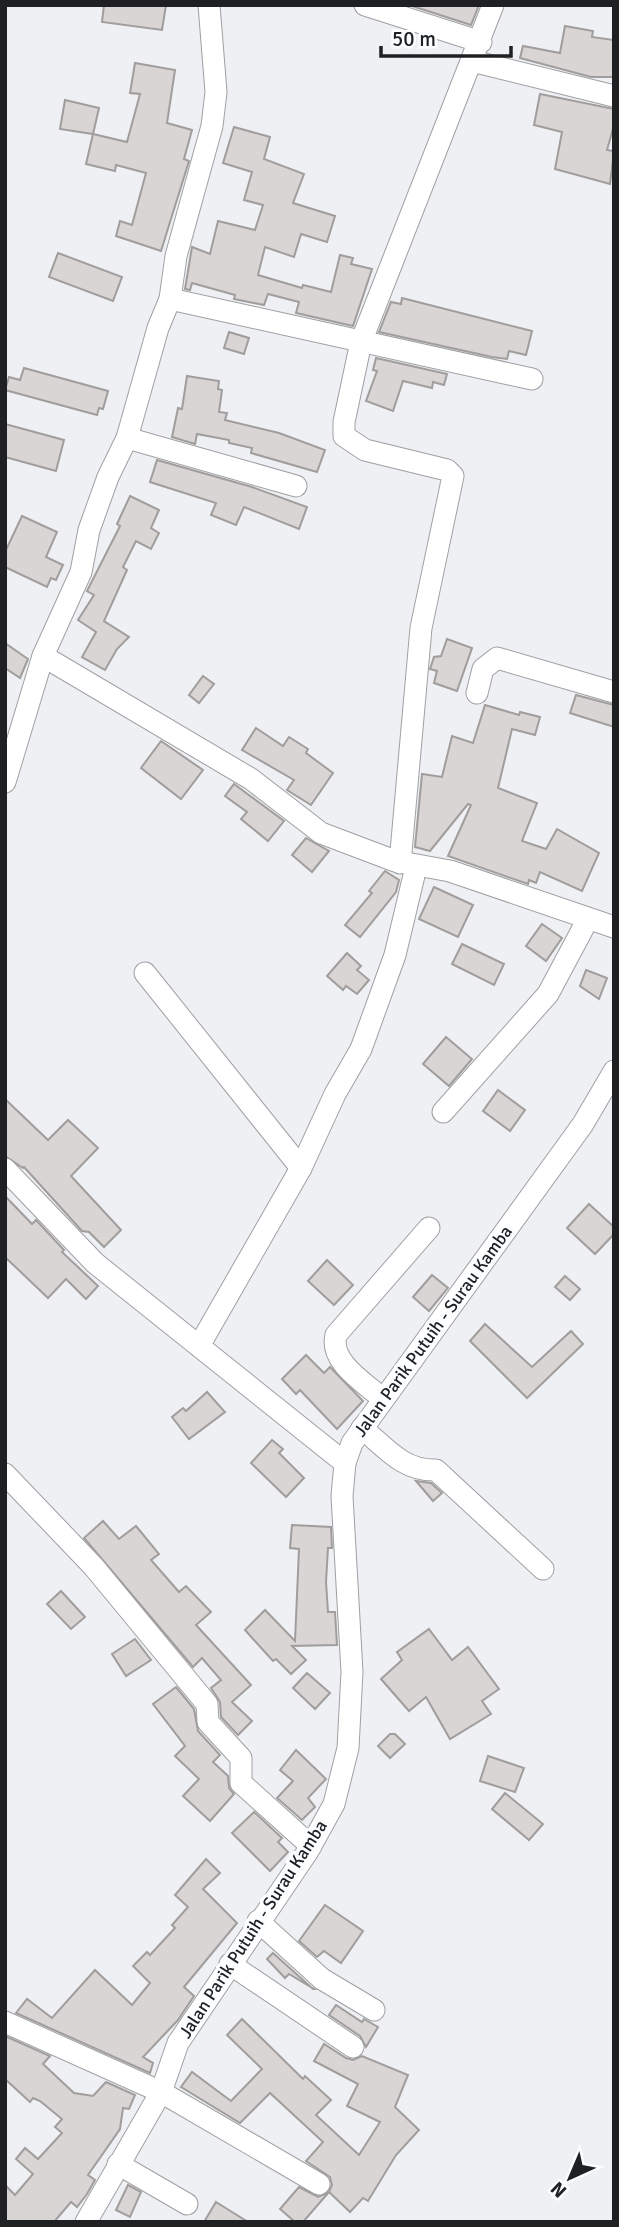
<svg xmlns="http://www.w3.org/2000/svg" width="619" height="2227" viewBox="0 0 619 2227" font-family="Signika,sans-serif">
<rect width="100%" height="100%" fill="#eef0f3"/>
<g fill="#d9d5d5" stroke="#a09d9c" stroke-width="2">
<polygon points="104,5 166,5 162,30 102,22"/>
<polygon points="409,5 479,5 471,25"/>
<polygon points="565,26 593,31 592,37 614,40 614,77 591,77 520,58 523,46 560,53"/>
<polygon points="135,63 175,70 167,123 192,130 184,159 189,161 161,251 116,236 120,221 132,225 146,173 116,165 115,171 86,164 93,134 127,142 140,94 130,93"/>
<polygon points="540,94 614,109 614,125 607,150 614,151 610,184 555,169 562,132 534,125"/>
<polygon points="65,100 99,108 93,134 60,129"/>
<polygon points="234,127 270,137 264,159 304,174 293,203 335,216 327,242 301,234 294,257 265,247 258,275 302,288 303,285 331,292 340,255 353,258 351,264 372,269 353,326 296,313 299,302 268,294 264,305 234,299 235,295 192,283 190,290 185,289 192,247 210,254 218,221 255,230 263,205 244,200 252,172 223,163"/>
<polygon points="58,253 122,277 113,301 49,277"/>
<polygon points="402,298 532,331 526,355 509,351 507,359 492,357 379,332 391,302 401,304"/>
<polygon points="229,332 249,338 244,354 224,348"/>
<polygon points="376,358 447,374 444,385 433,382 432,388 403,381 393,411 366,401 377,371 373,370"/>
<polygon points="24,368 108,391 103,409 99,408 97,415 5,390 9,377 20,380"/>
<polygon points="187,376 219,381 218,389 222,390 219,412 227,413 225,420 279,433 325,450 317,472 251,453 252,448 229,443 229,440 197,434 195,444 172,437 178,408 182,409"/>
<polygon points="5,424 64,440 56,471 5,457"/>
<polygon points="157,460 252,487 307,507 299,529 244,507 236,525 211,515 216,503 150,482"/>
<polygon points="130,496 159,510 151,528 159,533 151,549 136,541 123,567 127,570 104,621 129,637 117,649 105,670 82,657 96,632 78,620 94,595 87,591 120,526 117,524"/>
<polygon points="22,516 57,532 46,557 63,565 56,580 51,578 47,587 5,567 5,552"/>
<polygon points="447,639 472,648 457,691 434,683 437,671 430,669 434,657 441,656"/>
<polygon points="5,643 28,659 20,678 5,668"/>
<polygon points="203,676 214,684 199,703 189,695"/>
<polygon points="576,695 614,705 614,727 570,713"/>
<polygon points="485,705 519,715 520,712 540,717 535,735 512,729 498,788 537,803 522,841 546,849 557,829 599,853 582,891 540,872 536,883 529,880 528,884 448,856 471,805 468,804 430,851 415,847 422,774 442,777 452,736 473,743"/>
<polygon points="256,728 283,746 289,737 308,749 306,753 333,773 311,805 287,790 294,780 242,750"/>
<polygon points="161,741 203,770 181,799 141,768"/>
<polygon points="234,784 284,821 268,841 241,819 247,812 225,796"/>
<polygon points="306,838 329,851 312,872 292,855"/>
<polygon points="385,871 399,880 396,892 360,937 345,925 372,893 369,891"/>
<polygon points="434,887 473,905 458,937 419,919"/>
<polygon points="542,924 562,938 546,961 526,946"/>
<polygon points="462,944 504,964 494,985 452,964"/>
<polygon points="347,953 361,966 357,970 369,980 357,994 346,986 343,990 327,976"/>
<polygon points="586,970 607,978 599,999 580,986"/>
<polygon points="446,1037 472,1059 449,1086 423,1064"/>
<polygon points="498,1090 525,1110 510,1131 483,1111"/>
<polygon points="5,1099 48,1140 68,1120 98,1148 71,1176 121,1230 104,1247 89,1232 82,1231 24,1167 23,1168 5,1156"/>
<polygon points="5,1196 32,1224 36,1220 64,1250 62,1252 98,1286 86,1299 66,1279 48,1298 5,1257"/>
<polygon points="589,1204 614,1227 614,1234 595,1254 567,1228"/>
<polygon points="327,1260 353,1285 334,1305 308,1281"/>
<polygon points="432,1275 448,1288 429,1311 413,1297"/>
<polygon points="565,1276 580,1289 570,1300 555,1287"/>
<polygon points="485,1324 532,1367 571,1331 583,1344 527,1398 470,1341"/>
<polygon points="306,1355 324,1373 330,1367 363,1401 337,1429 300,1390 296,1394 282,1379"/>
<polygon points="207,1392 225,1412 189,1439 172,1417 183,1408 186,1411"/>
<polygon points="272,1440 283,1449 279,1453 304,1478 286,1497 251,1463"/>
<polygon points="416,1481 431,1483 442,1493 433,1501"/>
<polygon points="103,1521 119,1539 136,1526 159,1554 151,1560 179,1592 186,1586 211,1612 196,1625 251,1685 232,1702 252,1721 238,1735 221,1717 220,1702 211,1688 221,1680 202,1658 193,1667 84,1538"/>
<polygon points="292,1525 331,1527 332,1548 328,1548 326,1582 328,1612 335,1612 337,1645 292,1646 306,1660 291,1674 276,1659 273,1661 245,1630 265,1610 295,1641 299,1549 290,1548"/>
<polygon points="61,1591 85,1617 71,1629 47,1604"/>
<polygon points="429,1629 452,1660 468,1647 499,1689 482,1701 491,1714 450,1739 426,1697 409,1711 381,1679 402,1660 397,1652"/>
<polygon points="135,1639 151,1660 126,1676 112,1654"/>
<polygon points="307,1673 330,1693 315,1709 293,1688"/>
<polygon points="176,1687 194,1709 198,1731 220,1755 213,1762 228,1776 229,1788 234,1794 210,1821 183,1796 199,1779 175,1756 185,1746 153,1704"/>
<polygon points="390,1734 395,1734 405,1744 390,1758 378,1746"/>
<polygon points="296,1750 326,1779 308,1798 315,1807 302,1820 277,1798 293,1781 280,1770"/>
<polygon points="488,1756 524,1768 515,1792 480,1781"/>
<polygon points="505,1793 543,1824 529,1840 492,1809"/>
<polygon points="254,1812 282,1838 278,1842 288,1852 270,1871 232,1833"/>
<polygon points="206,1859 220,1873 203,1889 237,1923 184,1987 194,1996 178,2020 143,2057 153,2063 150,2073 16,2013 27,1999 52,2018 95,1970 132,2005 150,1983 133,1966 147,1952 150,1955 175,1928 172,1925 188,1907 175,1895"/>
<polygon points="325,1905 363,1931 341,1963 324,1951 317,1957 299,1941"/>
<polygon points="273,1953 313,1989 314,1989 289,1974 285,1978 267,1959"/>
<polygon points="336,2005 362,2022 364,2019 378,2027 366,2047 360,2036 329,2015"/>
<polygon points="242,2019 303,2079 305,2076 331,2100 316,2115 359,2155 380,2122 347,2106 358,2084 314,2061 324,2044 346,2058 353,2060 362,2056 408,2075 395,2107 419,2130 396,2155 368,2201 363,2198 350,2212 329,2192 332,2185 330,2177 306,2161 323,2142 270,2093 240,2123 181,2087 192,2072 231,2101 262,2069 227,2035"/>
<polygon points="5,2036 50,2056 43,2064 74,2093 93,2096 106,2082 135,2095 129,2109 123,2108 120,2129 88,2175 95,2180 87,2194 77,2207 71,2202 54,2222 5,2222 5,2185 15,2195 33,2174 16,2159 25,2148 38,2159 62,2133 55,2127 62,2119 40,2101 33,2098 30,2102 5,2079"/>
<polygon points="128,2185 141,2192 130,2217 116,2210"/>
<polygon points="299,2187 318,2197 329,2192 303,2222 295,2222 280,2209"/>
<polygon points="216,2202 248,2222 204,2222"/>
</g>
<g fill="none" stroke-linecap="round" stroke-linejoin="round">
<defs>
<g id="minor">
<polyline points="365,5 481,42"/>
<polyline points="472,61 614,96"/>
<polyline points="170,299 532,379"/>
<polyline points="127,438 296,486"/>
<polyline points="43,656 251,779 321,833 395,861 450,871 614,927"/>
<polyline points="477,693 483,669 497,658 614,692"/>
<polyline points="5,782 43,656 81,572 89,530 108,477 127,438 158,328 170,299 176,256 212,126 216,92 209,5"/>
<polyline points="400,863 421,628 453,476 447,470 365,450 344,436 344,422 361,342 493,5"/>
<polyline points="145,973 301,1168"/>
<polyline points="443,1112 548,994 588,919"/>
<polyline points="5,1169 95,1263 345,1463"/>
<polyline points="199,1346 301,1168 335,1094 361,1049 395,955 416,867"/>
<path d="M 383,1399 C 365,1383 329,1362 336,1335 L 429,1228"/>
<path d="M 362,1428 C 386,1448 403,1471 436,1470 L 543,1569"/>
<polyline points="5,1474 93,1566 207,1704 208,1722 241,1758 241,1783 311,1846"/>
<polyline points="258,1921 322,1979 374,2010"/>
<polyline points="230,1964 353,2047"/>
<polyline points="5,2022 161,2092 319,2184"/>
<polyline points="118,2164 187,2204"/>
<polyline points="86,2222 161,2092 178,2043 308,1851 334,1804 348,1748 352,1672 342,1496 345,1463 352,1443 583,1124 614,1071"/>
</g>
</defs>
<use href="#minor" stroke="#9fa0a3" stroke-width="23"/>
<use href="#minor" stroke="#fff" stroke-width="21"/>
</g>
<g text-anchor="middle" stroke-width="7" stroke-linejoin="round" paint-order="stroke">
<g font-size="18" fill="#1f2021" stroke="#fcfdff">
<text transform="translate(433 1331) rotate(-54)" y="6">Jalan Parik Putuih - Surau Kamba</text>
<text transform="translate(253 1929) rotate(-57)" y="6">Jalan Parik Putuih - Surau Kamba</text>
</g>
</g>
<rect width="619" height="2227" fill="none" stroke="#1f2021" stroke-width="14"/>
<g transform="translate(570 2178) rotate(224)" stroke="#fcfdff" stroke-width="5" paint-order="stroke">
<path d="M0-5L12 26L0 18L-12 26Z" fill="#1f2021"/>
<text y="-10" font-size="19" font-weight="bold" text-anchor="middle" fill="#1f2021">N</text>
</g>
<path d="M381 46v10h130v-10" fill="none" stroke="#1f2021" stroke-width="3.5"/>
<text x="392" y="46" font-size="21" fill="#1f2021" stroke="#fcfdff" stroke-width="5" paint-order="stroke">50 m</text>
</svg>
